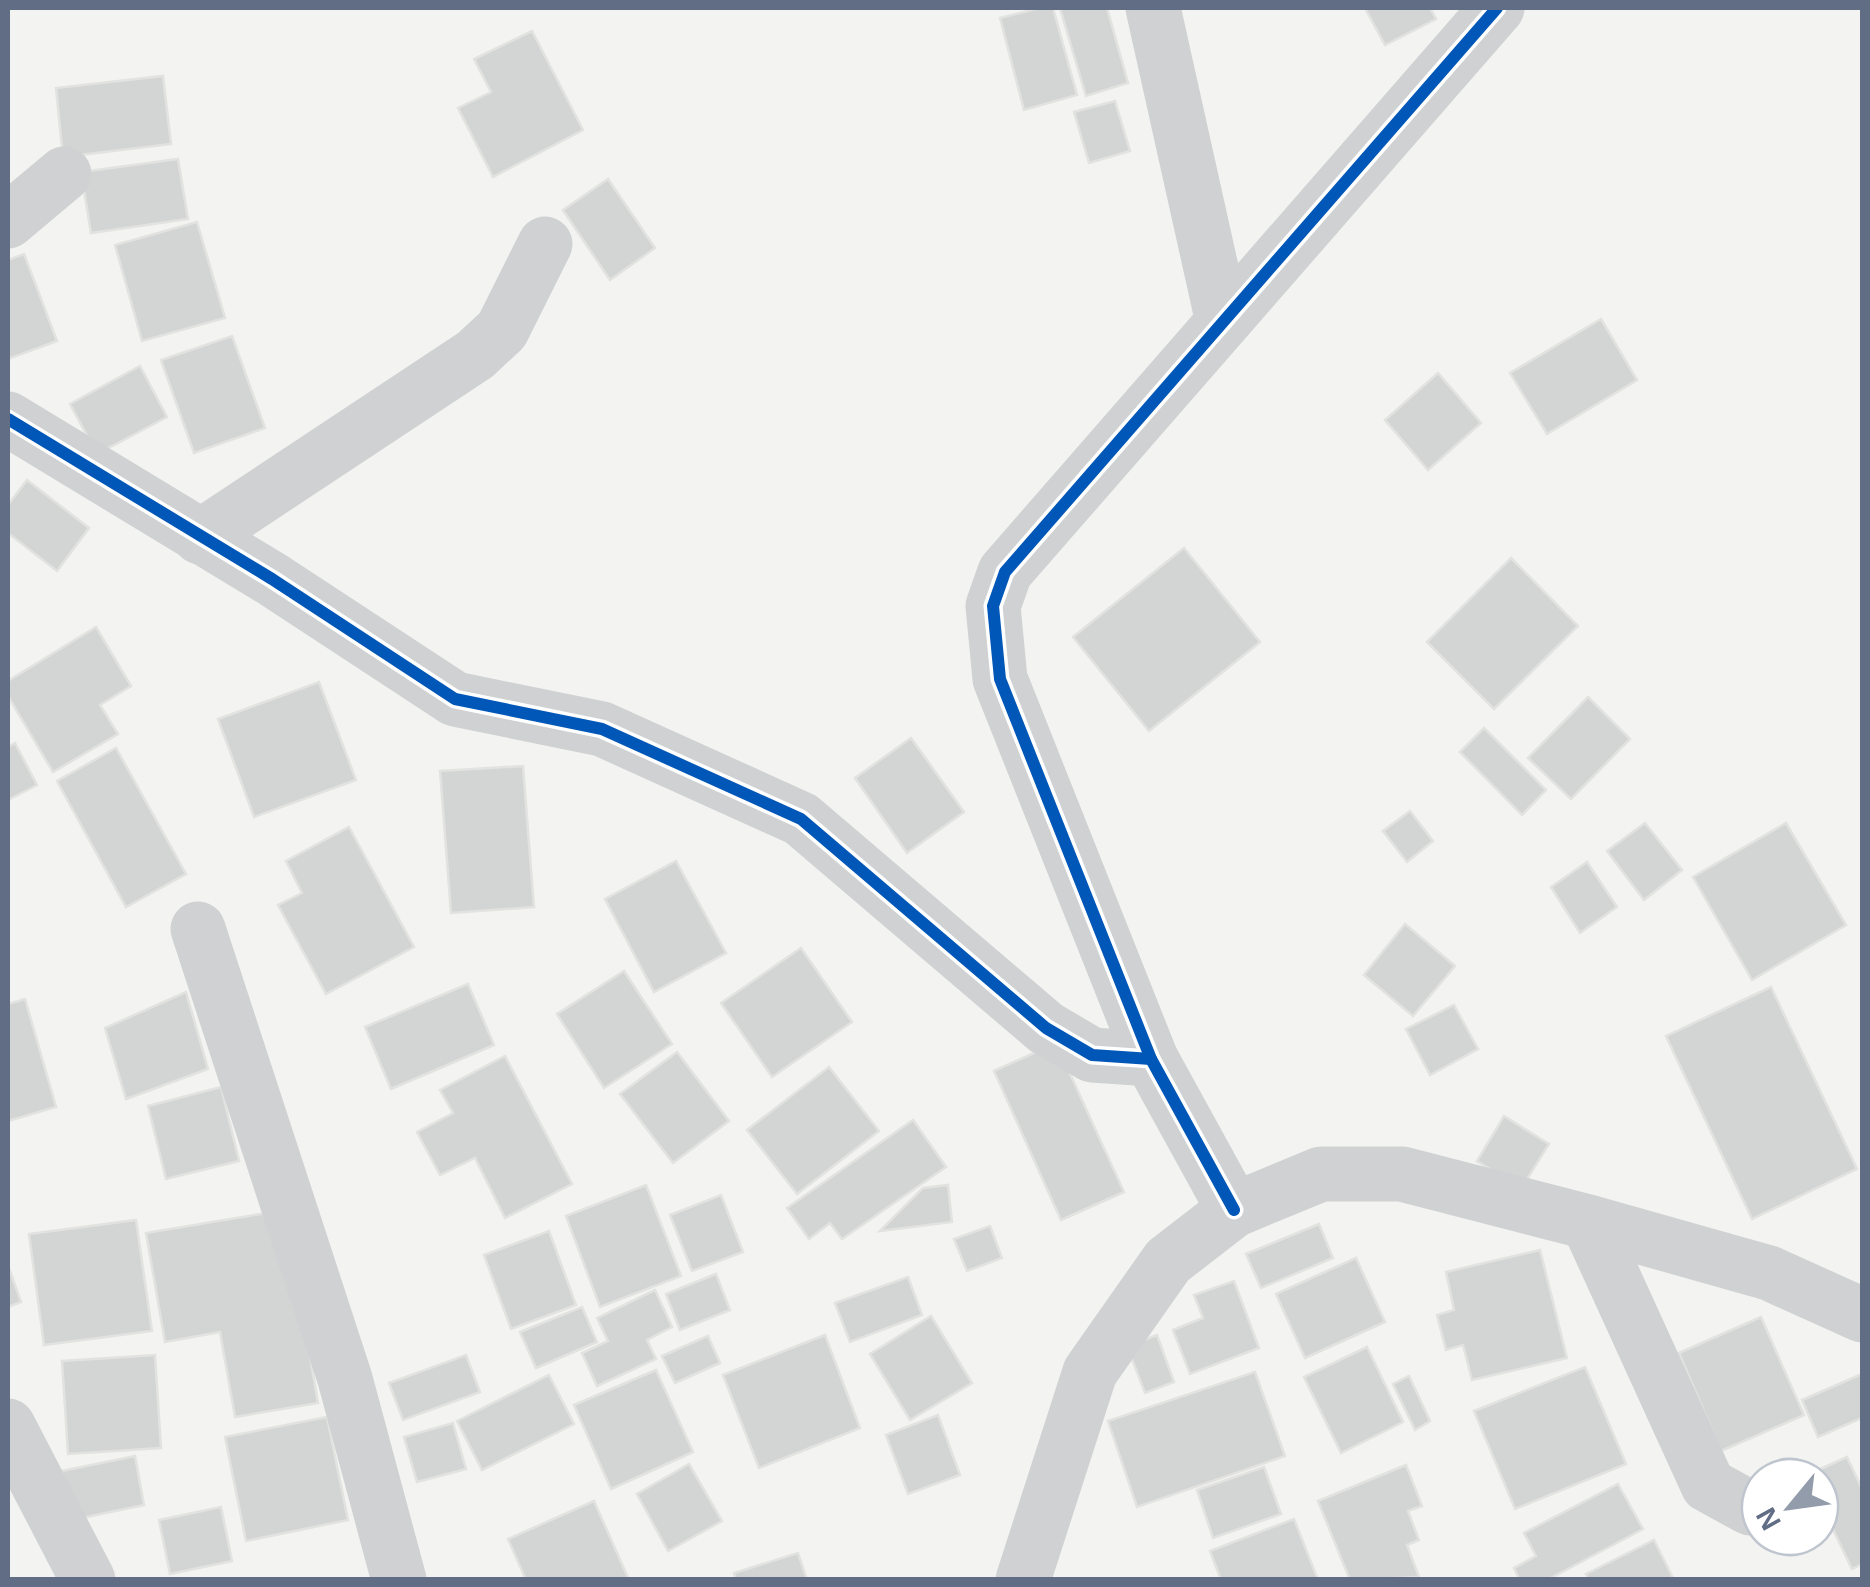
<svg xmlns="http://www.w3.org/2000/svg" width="1870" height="1587" viewBox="0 0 1870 1587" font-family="Helvetica,sans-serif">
<rect width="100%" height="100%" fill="#f3f4f1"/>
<g fill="#d3d4d4" stroke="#e2e3e1" stroke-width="2.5">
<polygon points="1040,8 1053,8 1077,95 1024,110 1000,18"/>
<polygon points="1060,8 1107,8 1128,83 1086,96"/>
<polygon points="1365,8 1430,8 1436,19 1385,45"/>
<polygon points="532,31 583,130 493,177 458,108 491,92 474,59"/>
<polygon points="163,76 171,144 63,157 56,88"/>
<polygon points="1115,101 1130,151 1089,163 1074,112"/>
<polygon points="178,159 188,219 91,233 81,172"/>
<polygon points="608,179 655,248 610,280 563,210"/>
<polygon points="197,222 225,318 142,341 115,245"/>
<polygon points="24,254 57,341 8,359 8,260"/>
<polygon points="1601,319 1637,380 1547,434 1510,373"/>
<polygon points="232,336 265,428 194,453 161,360"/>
<polygon points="140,366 167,417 97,454 70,404"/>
<polygon points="1438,373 1481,423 1428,470 1385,420"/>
<polygon points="27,480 89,528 57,571 8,533 8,505"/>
<polygon points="1184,548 1260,642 1149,731 1073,637"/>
<polygon points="1511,558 1578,626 1494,709 1427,642"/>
<polygon points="96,627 131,686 100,705 118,734 53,772 8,696 8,681"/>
<polygon points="319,682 356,780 254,817 218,719"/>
<polygon points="1588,697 1630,739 1571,799 1528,758"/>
<polygon points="1484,728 1546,790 1522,815 1460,752"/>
<polygon points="911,738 964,812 907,853 855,778"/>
<polygon points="15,743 37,785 8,800 8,747"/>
<polygon points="116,748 186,874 126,907 57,781"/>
<polygon points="523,766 534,907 451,913 440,771"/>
<polygon points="1410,811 1433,841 1407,862 1383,831"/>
<polygon points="1645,823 1682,870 1644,900 1607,851"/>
<polygon points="1786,823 1846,925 1752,980 1693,877"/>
<polygon points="349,827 414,947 326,994 278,905 302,893 286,861"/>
<polygon points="676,861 726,953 654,992 605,899"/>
<polygon points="1587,862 1617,907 1580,933 1551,887"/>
<polygon points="1405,924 1455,966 1413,1016 1364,975"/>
<polygon points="801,948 852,1022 772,1077 721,1003"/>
<polygon points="624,971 672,1044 604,1088 557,1014"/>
<polygon points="468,984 494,1045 391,1089 365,1027"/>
<polygon points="1771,987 1857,1169 1752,1219 1666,1036"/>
<polygon points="186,992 208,1069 126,1099 105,1028"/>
<polygon points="25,999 56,1107 8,1121 8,1004"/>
<polygon points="1454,1005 1478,1049 1430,1075 1406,1029"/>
<polygon points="1056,1043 1124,1192 1061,1220 994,1071"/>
<polygon points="677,1052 729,1121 673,1163 620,1094"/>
<polygon points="505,1056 572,1184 505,1218 475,1158 440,1175 417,1132 453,1113 440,1090"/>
<polygon points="829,1067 879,1131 797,1194 747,1130"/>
<polygon points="221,1087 239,1161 166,1179 148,1106"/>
<polygon points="1504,1116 1549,1144 1521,1189 1477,1161"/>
<polygon points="913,1120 946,1167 842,1239 830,1223 809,1239 787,1208"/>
<polygon points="646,1185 681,1276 600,1307 566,1216"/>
<polygon points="948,1185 952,1222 880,1231 923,1188"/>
<polygon points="721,1195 743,1252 692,1271 670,1215"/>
<polygon points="285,1210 318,1403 235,1417 220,1332 165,1342 146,1233"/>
<polygon points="136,1220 152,1331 44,1345 29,1234"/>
<polygon points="1319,1224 1333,1258 1261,1288 1246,1254"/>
<polygon points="990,1226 1002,1258 967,1271 954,1239"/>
<polygon points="549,1231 576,1305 511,1329 484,1255"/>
<polygon points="1540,1250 1567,1358 1472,1380 1463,1345 1446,1350 1437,1315 1454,1310 1446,1272"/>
<polygon points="1356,1258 1385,1322 1305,1358 1276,1294"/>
<polygon points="8,1265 21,1302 8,1307"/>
<polygon points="716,1274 730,1310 680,1330 666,1294"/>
<polygon points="908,1277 922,1315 850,1342 835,1303"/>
<polygon points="1234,1281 1259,1348 1190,1374 1173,1330 1203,1318 1194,1295"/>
<polygon points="655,1290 672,1327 647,1340 656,1359 597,1386 582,1353 608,1341 597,1318"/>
<polygon points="582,1307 597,1342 536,1368 520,1332"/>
<polygon points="931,1316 972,1383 910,1420 870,1354"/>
<polygon points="1761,1317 1804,1415 1721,1451 1679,1353"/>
<polygon points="825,1335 860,1428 759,1468 723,1375"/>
<polygon points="1157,1335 1174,1382 1145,1393 1127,1346"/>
<polygon points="708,1336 720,1363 675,1383 662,1356"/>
<polygon points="1367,1347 1403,1422 1341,1453 1304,1377"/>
<polygon points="155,1355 161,1448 68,1454 62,1361"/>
<polygon points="466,1355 480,1392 403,1420 389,1383"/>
<polygon points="1585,1367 1626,1464 1515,1509 1474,1411"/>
<polygon points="656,1370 693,1452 611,1489 574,1405"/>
<polygon points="1255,1372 1285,1456 1137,1507 1108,1421"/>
<polygon points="1862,1374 1862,1418 1818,1437 1802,1400"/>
<polygon points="549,1375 574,1424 482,1470 457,1421"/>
<polygon points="1409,1376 1430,1421 1415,1430 1393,1384"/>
<polygon points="938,1415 960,1475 908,1494 886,1435"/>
<polygon points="327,1417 348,1520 246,1541 225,1437"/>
<polygon points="453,1423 466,1469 417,1482 404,1437"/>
<polygon points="135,1456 144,1505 72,1520 62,1471"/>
<polygon points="1847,1457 1862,1489 1862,1564 1852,1569 1820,1502 1820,1477 1807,1475"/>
<polygon points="689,1464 722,1521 668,1551 637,1494"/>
<polygon points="1406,1465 1422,1506 1408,1511 1419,1540 1407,1545 1419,1577 1350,1580 1318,1501"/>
<polygon points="1264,1467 1281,1514 1213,1538 1197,1490"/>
<polygon points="1618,1484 1643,1529 1547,1580 1520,1580 1514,1568 1536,1556 1524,1533"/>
<polygon points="594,1501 629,1580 526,1580 508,1539"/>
<polygon points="221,1507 232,1561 170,1574 159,1520"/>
<polygon points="1294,1519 1318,1580 1221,1580 1210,1551"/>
<polygon points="1654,1540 1674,1580 1589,1580 1586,1574"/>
<polygon points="798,1553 807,1580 736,1580 734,1573"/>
</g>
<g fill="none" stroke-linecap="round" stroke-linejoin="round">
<g stroke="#d0d1d2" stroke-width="55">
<polyline points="1153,8 1223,322"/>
<polyline points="8,221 64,174"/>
<polyline points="8,419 272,579 455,699 602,729 801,819 1046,1028 1092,1055 1151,1059"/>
<polyline points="200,537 475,355 502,330 545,244"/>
<polyline points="198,929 345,1379 399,1580"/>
<polyline points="1234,1210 1151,1059 1000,679 993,606 1005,572 1497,8"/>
<polyline points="1588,1222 1708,1485 1750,1508 1760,1506"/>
<polyline points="8,1426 88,1580"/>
<polyline points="1023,1580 1090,1372 1168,1261 1234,1210 1321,1174 1402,1174 1588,1222 1769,1273 1862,1315"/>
</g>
<defs>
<g id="cycleway">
<polyline points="8,419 272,579 455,699 602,729 801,819 1046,1028 1092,1055 1151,1059"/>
<polyline points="1234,1210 1151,1059 1000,679 993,606 1005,572 1497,8"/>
</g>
</defs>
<use href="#cycleway" stroke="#fff" stroke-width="19"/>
<use href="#cycleway" stroke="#0057b8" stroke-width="12"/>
</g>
<rect width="1870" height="1587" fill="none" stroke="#606d84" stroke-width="20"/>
<g transform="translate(1790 1507) rotate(241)"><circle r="48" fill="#ffffff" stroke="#bfc5ce" stroke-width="2.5"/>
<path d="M0-8L18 38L0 25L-18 38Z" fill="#939caa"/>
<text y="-15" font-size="28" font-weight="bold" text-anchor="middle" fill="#606d84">N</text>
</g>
</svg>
